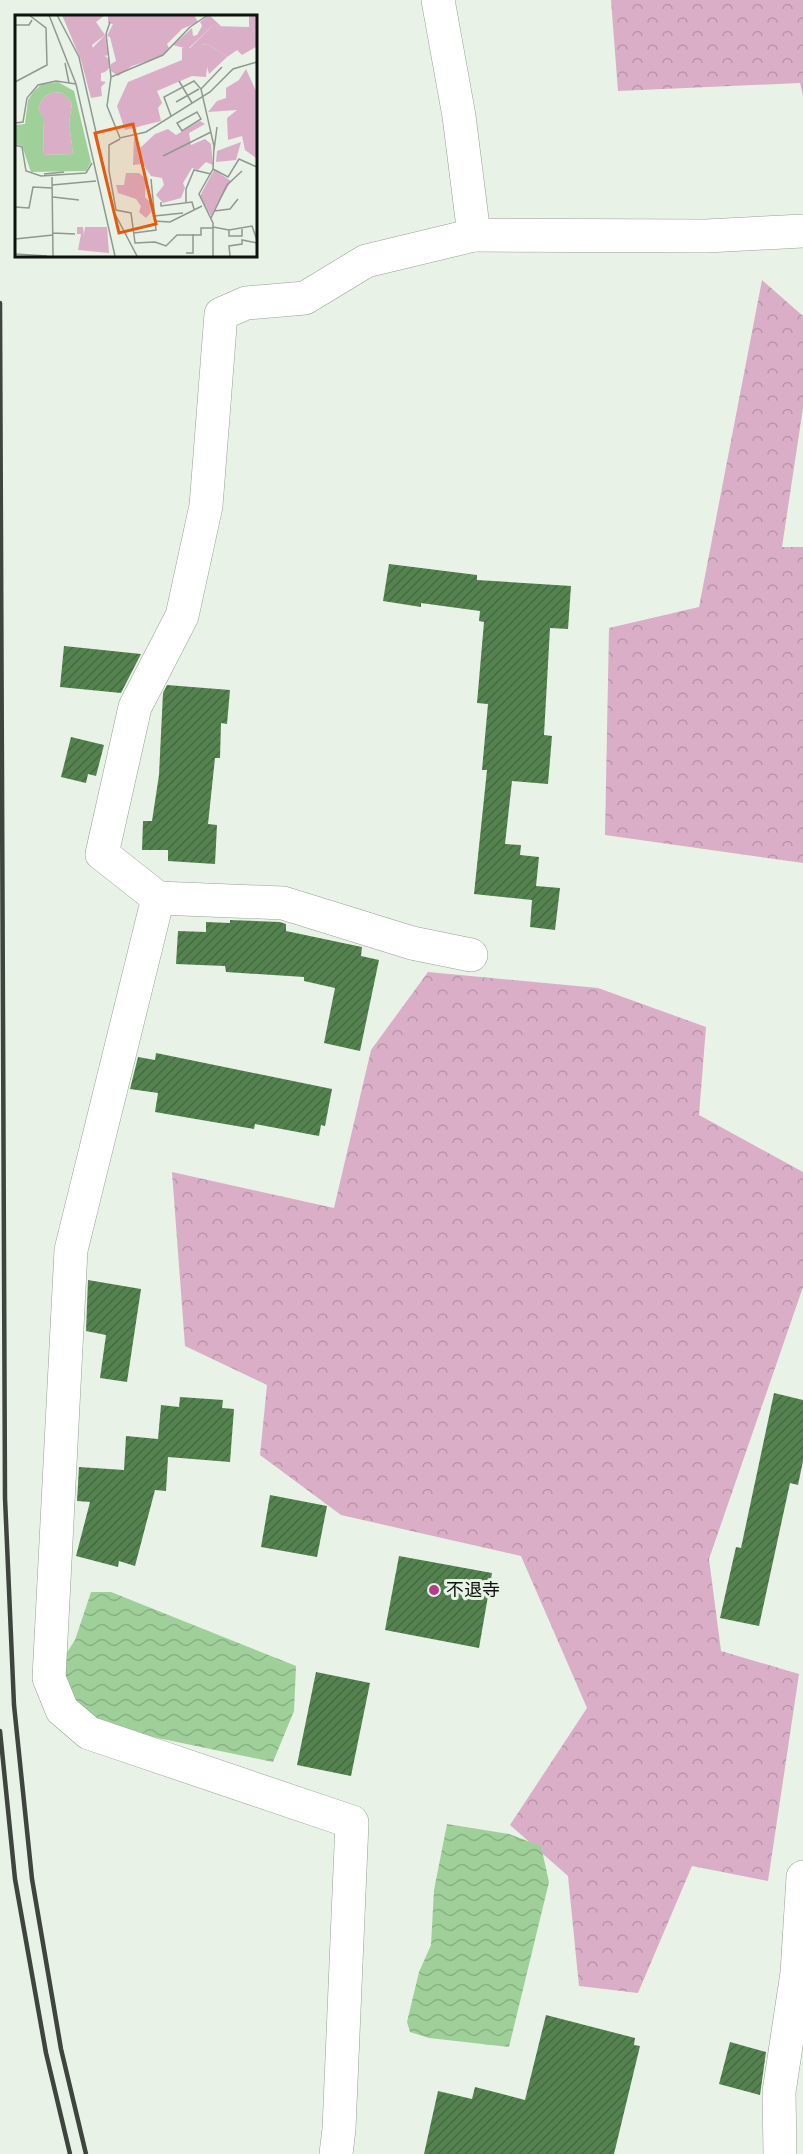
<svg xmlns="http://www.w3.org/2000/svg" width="803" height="2154" viewBox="0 0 803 2154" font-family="'IBM Plex Serif','Noto Sans JP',serif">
<defs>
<pattern id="forest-crowns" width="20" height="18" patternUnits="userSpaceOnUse" patternTransform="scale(1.5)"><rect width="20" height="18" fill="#daaec6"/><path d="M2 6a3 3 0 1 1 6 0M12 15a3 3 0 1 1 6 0" fill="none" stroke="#ba95a9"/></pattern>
<pattern id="water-waves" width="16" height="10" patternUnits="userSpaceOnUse" patternTransform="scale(1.5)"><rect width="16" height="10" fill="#9fd099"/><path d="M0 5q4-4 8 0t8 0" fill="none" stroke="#88b283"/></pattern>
<pattern id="building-hatch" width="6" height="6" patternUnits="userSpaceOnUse" patternTransform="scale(1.5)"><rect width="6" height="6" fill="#558350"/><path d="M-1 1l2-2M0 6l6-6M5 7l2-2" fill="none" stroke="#456a41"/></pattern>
</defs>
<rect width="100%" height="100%" fill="#e8f2e7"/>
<g fill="url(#forest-crowns)">
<polygon points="611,0 803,0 803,96 800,83 618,91"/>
<polygon points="762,280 803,316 803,408 782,547 803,547 803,863 605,835 609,628 699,607"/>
<polygon points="428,972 598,988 706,1027 699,1115 803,1172 803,1287 709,1559 721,1651 799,1674 768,1881 692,1866 638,1993 579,1986 568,1876 510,1825 587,1708 521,1556 341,1515 260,1455 267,1385 185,1346 172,1172 334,1208 371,1050"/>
</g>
<g fill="url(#water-waves)">
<polygon points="91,1592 111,1592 296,1666 294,1711 273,1762 129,1732 88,1717 68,1702 64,1657 75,1640"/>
<polygon points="447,1824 509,1834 541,1846 549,1882 509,2047 429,2038 410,2032 407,2022 419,1972 431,1945 434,1890"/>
</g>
<g fill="url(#building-hatch)">
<polygon points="389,564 477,575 477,580 571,586 568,629 550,628 544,735 552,736 548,784 512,781 505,844 521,845 520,855 539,857 536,886 560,888 555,930 530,927 532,900 474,894 487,770 482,770 488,704 477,703 484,622 479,621 480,611 421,603 421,607 383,601"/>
<polygon points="64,646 141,654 121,693 60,687"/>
<polygon points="167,685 230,690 227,724 221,723 220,758 215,758 208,824 217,825 215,864 168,861 168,850 142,850 143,821 152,821 159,775 163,693"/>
<polygon points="71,737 104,745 96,776 88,774 86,783 61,777"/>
<polygon points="230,920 280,922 286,924 286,931 362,947 361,956 379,960 360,1051 324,1043 335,988 304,981 304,977 226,972 225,966 176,964 178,931 206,932 206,922 230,923"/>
<polygon points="156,1053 332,1089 325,1126 321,1125 319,1136 255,1124 254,1129 155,1112 158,1093 130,1089 138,1057 155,1060"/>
<polygon points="88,1280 141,1289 127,1382 100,1378 106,1335 86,1331"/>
<polygon points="774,1393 803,1400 803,1461 798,1485 790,1483 759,1626 720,1618 736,1547 741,1548"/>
<polygon points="180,1397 223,1400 222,1408 234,1409 230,1462 168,1457 166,1491 155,1490 135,1566 119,1561 118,1567 76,1556 90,1502 77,1501 79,1467 124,1470 126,1436 158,1439 161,1405 179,1407"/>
<polygon points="270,1495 327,1506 317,1557 261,1547"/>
<polygon points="399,1556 492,1573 479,1648 385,1630"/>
<polygon points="316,1672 370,1683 351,1776 297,1765"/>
<polygon points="546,2015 635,2038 634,2045 640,2046 614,2154 424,2154 438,2091 472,2099 475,2087 525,2100"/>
<polygon points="730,2042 766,2052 760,2095 719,2084"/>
</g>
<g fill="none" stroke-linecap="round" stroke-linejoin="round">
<defs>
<g id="minor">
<polyline points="438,0 459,116 474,235 706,236 803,231"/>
<polyline points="158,898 283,903 412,943 471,955"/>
<polyline points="336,2154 339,2129 352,1822 89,1733 62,1710 49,1678 71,1250 158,898 102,854 135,707 182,616 206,506 221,314 246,303 305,298 366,261 474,235"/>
<polyline points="780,2154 779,2092 797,1973 803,1877"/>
</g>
</defs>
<use href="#minor" stroke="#96a095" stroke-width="34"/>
<use href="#minor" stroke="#fff" stroke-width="33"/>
<g stroke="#3f443f" stroke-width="4.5">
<polyline points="0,303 5,1498 14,1705 32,1879 61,2049 86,2154"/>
<polyline points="0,1731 15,1879 46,2053 70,2154"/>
</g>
</g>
<circle fill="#b83b8b" stroke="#e8f2e7" stroke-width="2" cx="434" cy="1590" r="6"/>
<g text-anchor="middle" stroke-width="6" stroke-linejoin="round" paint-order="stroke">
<g font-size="18" fill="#0e120e" stroke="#e8f2e7" text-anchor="start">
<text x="446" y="1596">不退寺</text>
</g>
</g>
<g transform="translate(15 15)">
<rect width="242" height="242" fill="#e8f2e7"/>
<path d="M 194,0 L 207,12 L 197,11 L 173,34 L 158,30 L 177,13 L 178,21 L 182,20 L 187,11 L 185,7 ZM 90,20 L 93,40 L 82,43 L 79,55 L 86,57 L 86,66 L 72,68 L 66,45 ZM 186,29 L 194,30 L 212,42 L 194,59 Z" fill="#daaec6"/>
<path d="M 47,0 L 90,0 L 81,7 L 90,20 L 77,30 L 79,37 L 74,42 L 66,45 ZM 93,0 L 179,0 L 183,7 L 167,14 L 152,29 L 154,33 L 147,41 L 117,51 L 103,61 L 96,56 L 96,49 L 101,46 L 95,22 L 92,21 L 98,9 L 93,8 ZM 234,1 L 241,1 L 241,32 L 227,40 L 222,35 L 212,42 L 194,30 L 186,29 L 193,43 L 191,62 L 177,61 L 142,76 L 147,88 L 143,93 L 146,106 L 110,115 L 102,91 L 113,67 L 167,45 L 167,33 L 175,33 L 197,11 L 234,12 ZM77 49a9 9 0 1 1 18 0a9 9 0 1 1-18 0ZM 231,54 L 241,76 L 241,143 L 230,135 L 227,121 L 213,125 L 212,103 L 222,95 L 193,97 L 202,86 L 211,83 L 211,73 L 224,65 ZM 75,64 L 91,67 L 86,72 L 87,81 L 76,83 L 72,68 ZM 38,77 L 48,78 L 57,88 L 54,108 L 58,139 L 28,140 L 29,105 L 23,94 L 28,83 ZM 185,106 L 190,109 L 174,118 L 176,130 L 190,124 L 196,129 L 198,150 L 191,147 L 183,155 L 177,153 L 168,168 L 170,173 L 166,183 L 148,188 L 141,180 L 149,170 L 147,163 L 136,161 L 128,149 L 118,150 L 119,122 L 124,134 L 140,119 L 153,114 L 161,120 ZM 199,155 L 216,166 L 196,201 L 185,181 ZM 111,158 L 124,158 L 131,164 L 130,182 L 135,187 L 136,197 L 131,203 L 124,197 L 126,191 L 121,184 L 103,178 L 101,170 L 109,170 Z" fill="#daaec6"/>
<path d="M 226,127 L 221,145 L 201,147 L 202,136 ZM 62,212 L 68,212 L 69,220 L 70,212 L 92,212 L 94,238 L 63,235 L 66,219 L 62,219 Z" fill="#daaec6"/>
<path d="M 43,67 L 59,76 L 76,147 L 71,156 L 16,157 L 7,131 L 0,129 L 0,110 L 10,109 L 13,85 L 19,76 L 27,69 ZM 38,77 L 48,78 L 57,88 L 54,108 L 58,139 L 28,140 L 29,104 L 23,94 L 28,83 Z" fill="#9fd099" fill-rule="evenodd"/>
<path fill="none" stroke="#919890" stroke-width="1.5" d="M 34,0 L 61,69 L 100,241M 42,0 L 64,42 L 99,197 L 122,241M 193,0 L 175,12 L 148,40 L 96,62 L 92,91 L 105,123 L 131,117 L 195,77 L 218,54 L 242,47M 95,7 L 91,19 L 96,62M 0,10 L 14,10 L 17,5M 50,48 L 54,68M 164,66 L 177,88M 0,67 L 32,50 L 31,13 L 14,0M 186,74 L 207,52M 161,87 L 184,74M 182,97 L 186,104 L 167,116 L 162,108 ZM 156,101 L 149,82 L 179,66 L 186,74 L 199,131 L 198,154 L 184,179 L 198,208 L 198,241M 0,108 L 8,107 L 12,83 L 23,70 L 41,66 L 61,69M 105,124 L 94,130 L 94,156 L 101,195 L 116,198 L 120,228 L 140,227 L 151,231 L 162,220 L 186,220 L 186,213 L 198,213M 0,130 L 7,132 L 11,156 L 26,161 L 71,158 L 77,148M 199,135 L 202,112M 148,141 L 196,117M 198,154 L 213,162 L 224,144 L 242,152M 29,159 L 49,157M 37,162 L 38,241M 37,170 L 81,166M 38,182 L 64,185M 146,187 L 146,191 L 177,187 L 179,194M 171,188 L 171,174 L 179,155 L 196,159M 0,192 L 14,193 L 18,172 L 37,173M 199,196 L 215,194 L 223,184M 139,201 L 168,198M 196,203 L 212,170 L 227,156M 139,206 L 155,207 L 187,191M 198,212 L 214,215 L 237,211 L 242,225M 214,215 L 214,221 L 227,221 L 227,214M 38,218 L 60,219M 119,218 L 141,215 L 136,164M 0,224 L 38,220M 171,238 L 178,238 L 178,219M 0,239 L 32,241M 215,241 L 214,231 L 227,229 L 227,225 L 242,228"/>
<path fill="#e8590c" fill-opacity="0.15" stroke="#e8590c" stroke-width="3" d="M 118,109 L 141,209 L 104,218 L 80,118 Z"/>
<rect width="242" height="242" fill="none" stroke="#0e120e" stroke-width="3"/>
</g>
</svg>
